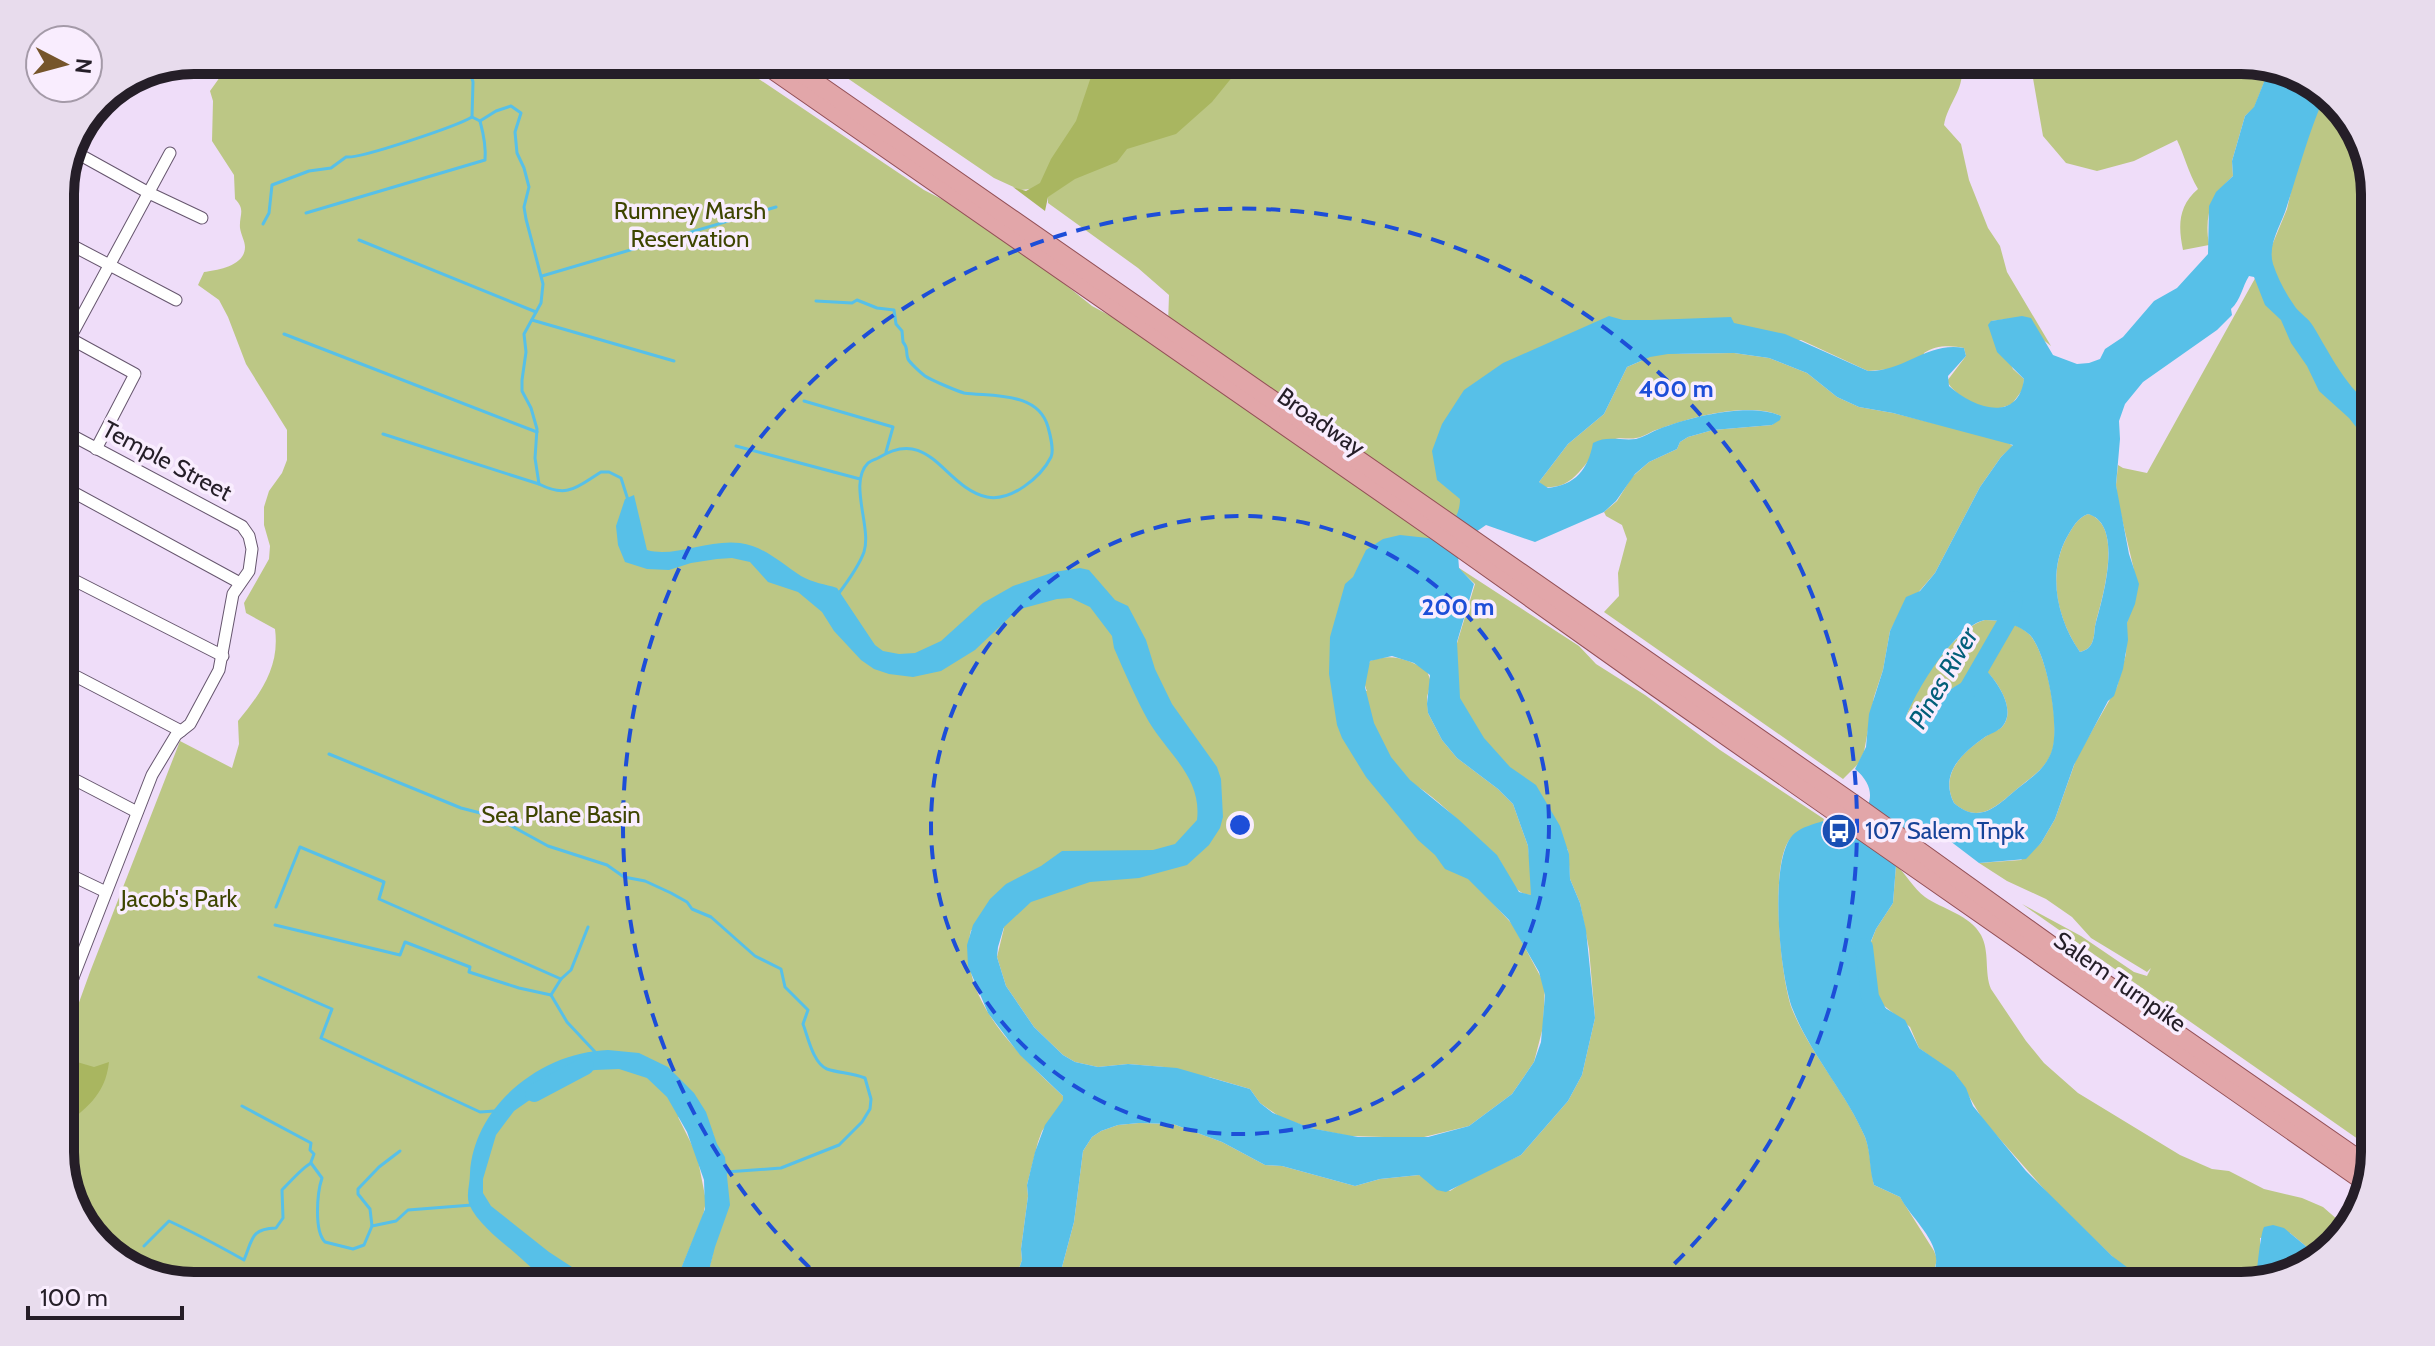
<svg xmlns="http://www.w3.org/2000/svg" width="2435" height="1346" viewBox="0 0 2435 1346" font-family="Cabin,sans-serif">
<rect width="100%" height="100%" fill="#efddf9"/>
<g fill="#bcc785">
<path d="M 2241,60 L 2270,67 L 2254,108 L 2245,116 L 2232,161 L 2233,176 C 2211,196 2204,215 2209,245 L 2183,250 C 2178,226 2178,206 2198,189 C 2188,172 2185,157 2177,140 L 2134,161 L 2097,171 L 2066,163 L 2043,136 L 2030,61 Z"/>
<path d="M 1960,61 C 1968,87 1948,101 1944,125 L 1961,144 L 1969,180 L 1988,228 L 2000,246 L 2007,272 L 2051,346 L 2037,335 L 2024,317 L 1991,321 L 2013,369 L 2024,379 L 2023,389 L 2012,404 C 2006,406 1999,409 1992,409 C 1977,407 1954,395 1947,381 L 1966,356 L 1964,348 C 1951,345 1935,345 1924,353 L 1918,381 L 1891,369 L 1868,371 L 1801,340 L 1673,354 L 1734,353 L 1769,358 L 1807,373 L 1837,397 L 1859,407 L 1893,413 L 2005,441 L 2013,446 L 2001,457 L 1980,487 L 1935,573 L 1898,616 L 1890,631 L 1883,670 L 1874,697 L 1864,752 L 1858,764 L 1843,779 L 1604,612 L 1619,596 L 1618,573 L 1627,539 L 1622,525 L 1606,516 L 1604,512 L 1617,501 L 1632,477 L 1649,462 L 1677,449 L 1680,442 L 1688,437 L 1713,430 L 1772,425 L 1781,416 C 1749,401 1691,417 1659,429 C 1651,431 1644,437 1636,438 C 1629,440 1619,436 1612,440 C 1584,453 1581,490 1544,487 L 1539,482 L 1568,444 L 1604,414 L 1627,367 L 1641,361 L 1603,367 L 1444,560 L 1384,568 L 1356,688 L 1367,691 C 1362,681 1366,671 1370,661 C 1391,653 1409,659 1427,671 L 1431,682 L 1427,697 L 1428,713 L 1442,740 L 1457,758 L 1498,789 L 1513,804 L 1528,846 L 1533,892 L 1531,895 C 1510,894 1507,868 1496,855 C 1491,849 1482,844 1477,838 C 1457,820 1438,799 1415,785 L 1477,886 L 1513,925 L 1545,985 L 1543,1027 L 1534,1062 L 1512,1094 L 1469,1126 L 1420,1138 L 1349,1136 L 1310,1128 L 1280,1117 L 1260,1103 L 1250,1089 L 1209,1077 L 1186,1076 L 1164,1067 L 1128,1064 L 1098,1067 L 1075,1062 L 1063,1055 L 1034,1027 L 1006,986 L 997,957 L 1004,928 L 971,930 C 955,996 1019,1055 1063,1096 L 1064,1100 L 1042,1131 L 1038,1142 L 1027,1185 L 1028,1196 L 1021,1249 L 1022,1260 L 1013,1286 L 705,1286 L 713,1253 L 714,1135 L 678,1117 L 697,1155 L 706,1201 L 703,1216 L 674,1286 L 194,1286 L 134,1272 L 107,1248 L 108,1243 L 83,1227 L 60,1161 L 60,1055 L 90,972 L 180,741 L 232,768 L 239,744 L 238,721 C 261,693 280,667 275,629 L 246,613 L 244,603 L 269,559 L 270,546 L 264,525 L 264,507 L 269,491 L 282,473 L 287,460 L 287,430 L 246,364 L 228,317 L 219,300 L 198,285 L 204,272 C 218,270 245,266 245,247 C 245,241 241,235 240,228 C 239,215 246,210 235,199 L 234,175 L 212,141 L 213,101 L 210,91 L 225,70 L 741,67 L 924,190 L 961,209 L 1041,265 L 1092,306 L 1146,335 L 1168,324 L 1169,295 L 1138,268 L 1048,203 L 1048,197 L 1031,189 L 1020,190 L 994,178 L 831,67 Z"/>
<polygon points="2323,94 2353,120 2375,186 2375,1151 2022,904 2081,936 2134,972 2147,976 2151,968 2147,972 2091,938 2072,917 2046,899 2007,881 1979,863 2021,860 2041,843 2055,819 2077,757 2117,687 2126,654 2127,623 2134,570 2118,502 2116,485 2118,465 2123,468 2147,473 2268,255 2287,209 2295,174"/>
<path d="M 2088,514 C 2124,524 2103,597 2096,622 C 2094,628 2095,634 2093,640 C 2091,647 2087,650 2080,652 C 2057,619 2047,573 2067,537 C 2073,527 2077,518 2088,514 Z"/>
<path d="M 1456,566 L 1579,646 L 1596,664 L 1645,695 L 1720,750 L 1824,819 L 1823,822 L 1832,829 L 1829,830 L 1820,824 C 1812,828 1799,831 1792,837 C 1768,858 1781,981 1792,1009 C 1811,1055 1846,1092 1865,1137 C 1871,1152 1870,1169 1874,1185 L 1900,1197 L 1934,1251 L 1937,1259 L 1934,1271 L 1942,1279 L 1949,1280 L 1952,1286 L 1057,1286 L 1074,1222 L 1083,1151 L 1092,1137 L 1101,1131 L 1118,1125 L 1139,1123 L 1173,1124 L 1222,1142 L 1265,1165 L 1282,1166 L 1355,1186 L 1380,1179 L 1419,1175 L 1450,1191 L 1472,1177 L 1521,1155 L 1568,1101 L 1582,1075 L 1595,1018 L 1589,949 L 1580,903 L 1570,879 L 1568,850 L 1458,710 L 1454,653 L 1475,584 Z"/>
<path d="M 1985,620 C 2001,620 2018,623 2030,635 C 2047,654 2062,729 2051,754 C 2044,770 2030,778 2017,789 C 1999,804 1979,826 1954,803 C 1938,772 1966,749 1991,733 C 1994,731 1999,730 2002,727 C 2017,711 1998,682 1986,671 C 1958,683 1930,701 1909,725 L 1906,717 C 1910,707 1913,697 1918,687 C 1929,668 1964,624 1985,620 Z"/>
<path d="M 1896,865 C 1906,874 1913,888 1925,897 C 1942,909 1970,915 1981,935 C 1990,952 1984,972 1991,989 L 2026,1041 L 2044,1063 L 2078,1093 L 2180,1155 L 2212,1169 L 2229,1171 L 2264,1189 L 2302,1198 L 2323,1207 L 2346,1227 L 2319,1257 L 2290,1233 L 2260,1238 L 2260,1256 L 2256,1282 L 2242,1286 L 2147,1286 L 2143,1279 L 2121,1265 L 2050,1196 L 1983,1120 L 1957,1076 L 1919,1048 L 1910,1027 L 1871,995 L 1865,983 L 1869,947 L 1876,929 L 1893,903 Z"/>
</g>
<g fill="#a9b660">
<polygon points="1095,65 1242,65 1212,102 1176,134 1127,149 1117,162 1075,179 1048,197 1045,211 1013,187 1026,191 1040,183 1051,159 1076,121"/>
<path d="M 77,1062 L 94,1067 L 109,1062 C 105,1097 85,1108 60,1130 L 60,1066 Z"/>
</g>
<g fill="#57c0e8" fill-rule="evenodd">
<path d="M 2270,67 L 2301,74 L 2325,95 C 2309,132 2299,168 2287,206 C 2282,224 2267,244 2273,264 C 2278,279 2287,296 2296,308 C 2301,314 2309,319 2313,326 C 2330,354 2347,390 2375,408 L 2375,451 L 2349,418 L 2319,391 L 2307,366 L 2291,343 L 2281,320 L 2265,305 L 2254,277 L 2249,276 C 2242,287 2241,300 2231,309 L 2232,315 L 2217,330 L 2143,382 L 2125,404 L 2119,421 L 2120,439 L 2116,485 L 2129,554 L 2139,584 L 2135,604 L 2127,623 L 2128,640 L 2123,669 L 2114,696 L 2108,701 L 2074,765 L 2055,819 L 2041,843 L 2026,859 L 1979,863 L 1933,828 L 1920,829 L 1896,865 L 1893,903 L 1876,929 L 1869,946 L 1865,983 L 1868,990 L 1882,1006 L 1905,1020 L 1919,1048 L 1954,1072 L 1966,1088 L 1973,1106 L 2026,1171 L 2112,1256 L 2143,1279 L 2147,1286 L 1952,1286 L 1949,1280 L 1934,1277 C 1934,1271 1937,1263 1936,1258 C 1934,1236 1910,1216 1900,1197 L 1874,1185 C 1869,1169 1871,1153 1865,1137 C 1846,1093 1811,1055 1793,1010 C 1780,979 1767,855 1795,833 C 1802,827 1814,824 1823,821 L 1826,829 L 1838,832 C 1867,819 1884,793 1855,769 L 1866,747 L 1869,714 L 1883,670 L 1890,631 L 1906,597 L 1920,591 L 1935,573 L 1980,487 L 2001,457 L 2013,445 L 1893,413 L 1859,407 L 1837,397 L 1807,373 L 1769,358 L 1734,353 L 1668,354 L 1650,357 L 1627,367 L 1604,414 L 1568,444 L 1539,482 L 1548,488 C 1575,485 1588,470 1593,443 C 1607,435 1621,441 1636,439 C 1644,437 1651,432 1659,429 C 1691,417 1749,402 1781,416 L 1780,420 L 1772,425 L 1713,430 L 1688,437 L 1680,442 L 1677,449 L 1649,462 L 1635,474 L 1616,501 L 1604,512 L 1535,542 L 1486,525 L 1473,534 L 1458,555 L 1459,568 L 1474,584 L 1457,642 L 1460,698 L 1484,738 L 1510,767 L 1536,785 L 1560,826 L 1569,854 L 1570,879 L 1580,903 L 1586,930 L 1595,1018 L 1582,1075 L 1568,1101 L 1521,1155 L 1446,1192 L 1437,1190 L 1419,1175 L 1380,1179 L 1355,1186 L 1282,1166 L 1265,1165 L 1222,1142 L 1173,1124 L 1139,1123 L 1118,1125 L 1101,1131 L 1092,1137 L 1083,1151 L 1074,1222 L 1057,1286 L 1013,1286 L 1022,1260 L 1021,1249 L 1028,1196 L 1027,1185 L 1035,1152 L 1045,1125 L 1063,1100 L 1063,1096 L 1020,1055 L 988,1013 L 968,966 L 967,945 L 973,925 L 990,899 L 1006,884 L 1041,866 L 1062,851 L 1153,850 L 1175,844 L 1197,820 C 1202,778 1169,755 1149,722 C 1136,699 1125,673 1114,648 L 1112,636 L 1090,607 L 1071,598 L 1057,599 L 1024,608 L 1013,614 L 975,650 L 941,671 L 913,677 L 889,674 L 874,669 L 861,660 L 834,631 L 822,612 L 798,592 L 768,582 L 750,562 L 732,558 L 717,559 L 691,563 L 669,570 L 647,569 L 625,562 L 618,545 L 616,526 L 625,499 L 634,495 L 647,550 C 674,558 708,539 740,543 C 764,546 782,564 801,576 C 813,583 825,584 837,588 L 875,645 L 883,651 L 899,654 L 915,653 L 941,641 L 983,603 L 1013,586 L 1054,572 L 1080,568 L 1089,570 L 1115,600 L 1128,606 L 1146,640 L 1155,669 L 1172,704 L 1217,767 L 1221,779 L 1223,817 L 1220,828 L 1209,845 L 1187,865 L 1139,878 L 1090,882 L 1031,902 L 1004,927 L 998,947 L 997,957 L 1006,986 L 1034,1027 L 1063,1055 L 1075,1062 L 1098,1067 L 1128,1064 L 1177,1068 L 1250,1089 L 1260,1103 L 1273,1113 L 1310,1128 L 1358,1137 L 1428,1137 L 1469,1126 L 1512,1094 L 1534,1062 L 1541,1042 L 1545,995 L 1539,972 L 1509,920 L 1468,879 L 1445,869 L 1435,855 L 1418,840 L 1366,777 L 1342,738 L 1337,725 L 1329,674 L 1330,637 L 1345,584 L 1353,577 L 1366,550 L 1383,539 L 1400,535 L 1437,539 C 1449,528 1460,517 1460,499 L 1437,480 L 1432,451 L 1442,424 L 1464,390 L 1503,363 L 1609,316 L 1623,320 L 1651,320 L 1731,317 L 1734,323 L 1785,334 L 1868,371 C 1904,372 1928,341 1964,348 L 1966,356 L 1948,376 L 1949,386 C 1973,408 2018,424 2024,379 L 1997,352 L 1988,325 L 1991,321 L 2022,316 L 2031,318 L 2053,355 L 2077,364 L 2089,363 L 2100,359 L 2105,349 L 2123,337 L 2154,301 L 2177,288 L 2208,254 L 2209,206 L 2216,192 L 2233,176 L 2232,161 L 2245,116 L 2254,107 ZM 2088,514 C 2124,524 2103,597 2096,622 C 2094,628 2095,634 2093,640 C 2091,647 2087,650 2080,652 C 2057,619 2047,573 2067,537 C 2073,527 2077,518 2088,514 ZM 1985,620 C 2001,620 2018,624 2030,635 C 2047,653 2061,729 2051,753 C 2044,770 2031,778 2017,789 C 1999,804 1980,826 1954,803 C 1939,774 1962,753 1985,737 C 1990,734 1998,731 2002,727 C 2017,710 1998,683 1986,670 C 1958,683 1930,700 1910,724 L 1906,717 C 1917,689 1955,626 1985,620 ZM 1392,656 L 1414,663 L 1430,675 L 1427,704 L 1428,713 L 1442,740 L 1457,758 L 1498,789 L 1513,804 L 1528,846 L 1531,895 L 1519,892 L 1497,855 L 1458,819 L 1410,780 L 1391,757 L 1374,723 L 1365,687 L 1370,661 Z"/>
<path d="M 608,1050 L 639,1053 L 668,1067 L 694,1093 L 706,1112 L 717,1144 L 725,1157 L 730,1205 L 715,1247 L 705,1286 L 674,1286 L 705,1209 L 704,1180 L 687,1132 L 667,1097 L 647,1078 L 619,1069 L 595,1070 L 564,1076 L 514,1111 L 496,1135 L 483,1179 L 483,1193 L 491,1206 L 549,1252 L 575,1269 L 590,1286 C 581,1286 568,1288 559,1285 C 543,1281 527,1263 515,1253 C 500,1240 477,1223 469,1204 C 466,1194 470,1184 470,1173 C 474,1105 542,1052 608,1050 Z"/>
<path d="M 2273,1225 L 2284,1228 L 2319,1257 L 2308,1268 L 2256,1282 C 2257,1271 2260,1236 2264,1227 Z"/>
</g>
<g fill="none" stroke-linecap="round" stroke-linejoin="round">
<g stroke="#57c0e8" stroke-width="3">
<path d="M 480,121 L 496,111 L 511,106 L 521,113 L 515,132 L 517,153 L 524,168 L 529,187 L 524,207 L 526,219 L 543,284 L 541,303 L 524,334 L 526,352 L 522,380 L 522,391 L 531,408 L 537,429 L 535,458 L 539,484 C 568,499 578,486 601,472 L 609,472 L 621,478 L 628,500"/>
<path d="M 306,213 L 485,160 C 486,149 483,132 480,121 L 472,117 L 473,82 L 469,68"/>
<path d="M 263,224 L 269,213 L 272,185 L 309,171 L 331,168 L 346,157 C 360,159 457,126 472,117"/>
<polyline points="359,240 536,312"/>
<polyline points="542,276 776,207"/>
<path d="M 816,301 L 852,303 L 857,300 L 877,308 L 894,310 L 896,324 L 902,331 L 903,342 C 909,349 905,351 908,359 C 910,363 921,373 925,376 C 931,380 957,391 964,393 C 992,397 1038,391 1048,427 C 1050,434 1054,451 1051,457 C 1041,477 1011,502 987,497 C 943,487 931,425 878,458 C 876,459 870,461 868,463 C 848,483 872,527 864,552 C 859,566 848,581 839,593"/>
<polyline points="532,320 674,361"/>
<polyline points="284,334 537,432"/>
<polyline points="804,401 893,427 886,452"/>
<polyline points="383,434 539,484"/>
<polyline points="736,446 860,479"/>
<path d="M 329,754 L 461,808 L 492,816 L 498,824 L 508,824 L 548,846 L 607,865 L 624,877 L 645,881 L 671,893 L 687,902 L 692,909 L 711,917 L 755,956 L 781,969 L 785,987 L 808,1010 L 803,1024 C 808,1037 813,1063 827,1069 C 839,1073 852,1073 865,1078 L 871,1099 L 870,1109 L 862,1122 L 839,1145 L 781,1168 L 726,1172"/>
<polyline points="276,907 300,847 384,882 379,899 561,979"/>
<polyline points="275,925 400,955 405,942 470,967 469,972 519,988 551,995"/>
<polyline points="588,927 571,970 561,979 551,995 567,1022 596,1053"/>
<polyline points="259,977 332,1009 321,1038 480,1112 495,1111"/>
<polyline points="242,1106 311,1143 310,1150 314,1154 311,1162"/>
<polyline points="372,1226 370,1209 358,1194 358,1189 379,1167 400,1151"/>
<path d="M 144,1246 L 169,1221 C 195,1233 219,1246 244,1260 C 253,1239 250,1229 276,1228 L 283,1218 L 282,1190 C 290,1182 302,1168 311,1163 L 322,1178 C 317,1193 314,1231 325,1242 L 353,1249 L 364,1245 L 372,1226 L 396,1221 L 408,1210 L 472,1205"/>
</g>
<g stroke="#57c0e8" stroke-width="18">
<polyline points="1965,694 2010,616 2014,600"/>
<polyline points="1864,947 1870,997 1879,1015"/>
<polyline points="534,1093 585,1066"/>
</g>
<defs>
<g id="street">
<polyline points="75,152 149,193 202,218"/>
<polyline points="60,239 176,300"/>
<polyline points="60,333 135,374 96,449"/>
<polyline points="70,338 170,153"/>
<polyline points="60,429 242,526 249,536 252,549 249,571 233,594 219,670 190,724 176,735 152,775 60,1011"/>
<polyline points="60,485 240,583"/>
<polyline points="60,573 223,656"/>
<polyline points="60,668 181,731"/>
<polyline points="60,772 137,812"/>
<polyline points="60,870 106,892"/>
<polyline points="60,971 73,978"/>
</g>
<g id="primary">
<polyline points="769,67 1438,532 1656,687 2368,1184"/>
<polyline points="793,67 1855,805 2074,962 2371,1168"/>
</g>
</defs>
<use href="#street" stroke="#66566e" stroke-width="13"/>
<use href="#primary" stroke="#935056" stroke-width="20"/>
<use href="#street" stroke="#fff" stroke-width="11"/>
<use href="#primary" stroke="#e2a6a9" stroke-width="18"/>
</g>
<g fill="none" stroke="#1d4ed8" stroke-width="4" stroke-dasharray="14 10">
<circle cx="1240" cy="825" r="309"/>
<path d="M827 1284A617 617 0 1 1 1653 1284"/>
</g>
<defs>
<symbol id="bus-disc" viewBox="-11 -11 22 22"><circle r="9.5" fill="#1a4fb4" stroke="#f9edfe"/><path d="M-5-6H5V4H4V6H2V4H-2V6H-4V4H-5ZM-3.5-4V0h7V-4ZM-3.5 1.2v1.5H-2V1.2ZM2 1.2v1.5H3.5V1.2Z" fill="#fff"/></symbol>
</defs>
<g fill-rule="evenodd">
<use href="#bus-disc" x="1819" y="811" width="40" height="40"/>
</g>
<g text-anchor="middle" stroke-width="7" stroke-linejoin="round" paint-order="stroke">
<g font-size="24" fill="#3e4500" stroke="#f9edfe">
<text x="690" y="219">Rumney Marsh<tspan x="690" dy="28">Reservation</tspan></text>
<text x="561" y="823">Sea Plane Basin</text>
<text x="179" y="907">Jacob's Park</text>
</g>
<g font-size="24" fill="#251e28" stroke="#f9edfe">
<text transform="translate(1321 422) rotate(35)" y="8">Broadway</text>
<text transform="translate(167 461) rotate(28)" y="8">Temple Street</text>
<text transform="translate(2120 982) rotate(35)" y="8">Salem Turnpike</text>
</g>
<g font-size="24" fill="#164399" stroke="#f9edfe" text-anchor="start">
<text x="1865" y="839">107 Salem Tnpk</text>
</g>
<g font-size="26" font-style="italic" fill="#025e79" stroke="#f9edfe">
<text transform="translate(1943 678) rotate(-60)" y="9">Pines River</text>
</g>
</g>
<path d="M0 0H2435V1346H0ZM194 74H2241A120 120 0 0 1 2361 194V1152A120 120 0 0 1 2241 1272H194A120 120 0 0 1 74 1152V194A120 120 0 0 1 194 74Z" fill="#e8dced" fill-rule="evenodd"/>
<path fill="none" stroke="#251e28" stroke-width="10" d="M194 74H2241A120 120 0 0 1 2361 194V1152A120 120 0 0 1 2241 1272H194A120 120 0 0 1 74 1152V194A120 120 0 0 1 194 74Z"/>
<circle cx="1240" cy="825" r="12" fill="#1d4ed8" stroke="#f9edfe" stroke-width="4"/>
<g font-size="24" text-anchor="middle" font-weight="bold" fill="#1d4ed8" stroke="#f9edfe" stroke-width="7" stroke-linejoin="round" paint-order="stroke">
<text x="1676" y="397">400 m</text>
<text x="1458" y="615">200 m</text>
</g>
<g transform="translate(64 64) rotate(96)"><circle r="38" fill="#f9edfe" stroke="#a49aa8" stroke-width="2"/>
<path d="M0-6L14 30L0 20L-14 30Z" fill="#76552b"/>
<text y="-12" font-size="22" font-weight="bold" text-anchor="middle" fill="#251e28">N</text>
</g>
<path d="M28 1306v12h154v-12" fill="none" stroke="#251e28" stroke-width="4"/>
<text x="40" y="1306" font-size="24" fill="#251e28" stroke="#f9edfe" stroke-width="6" paint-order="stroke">100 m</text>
</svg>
